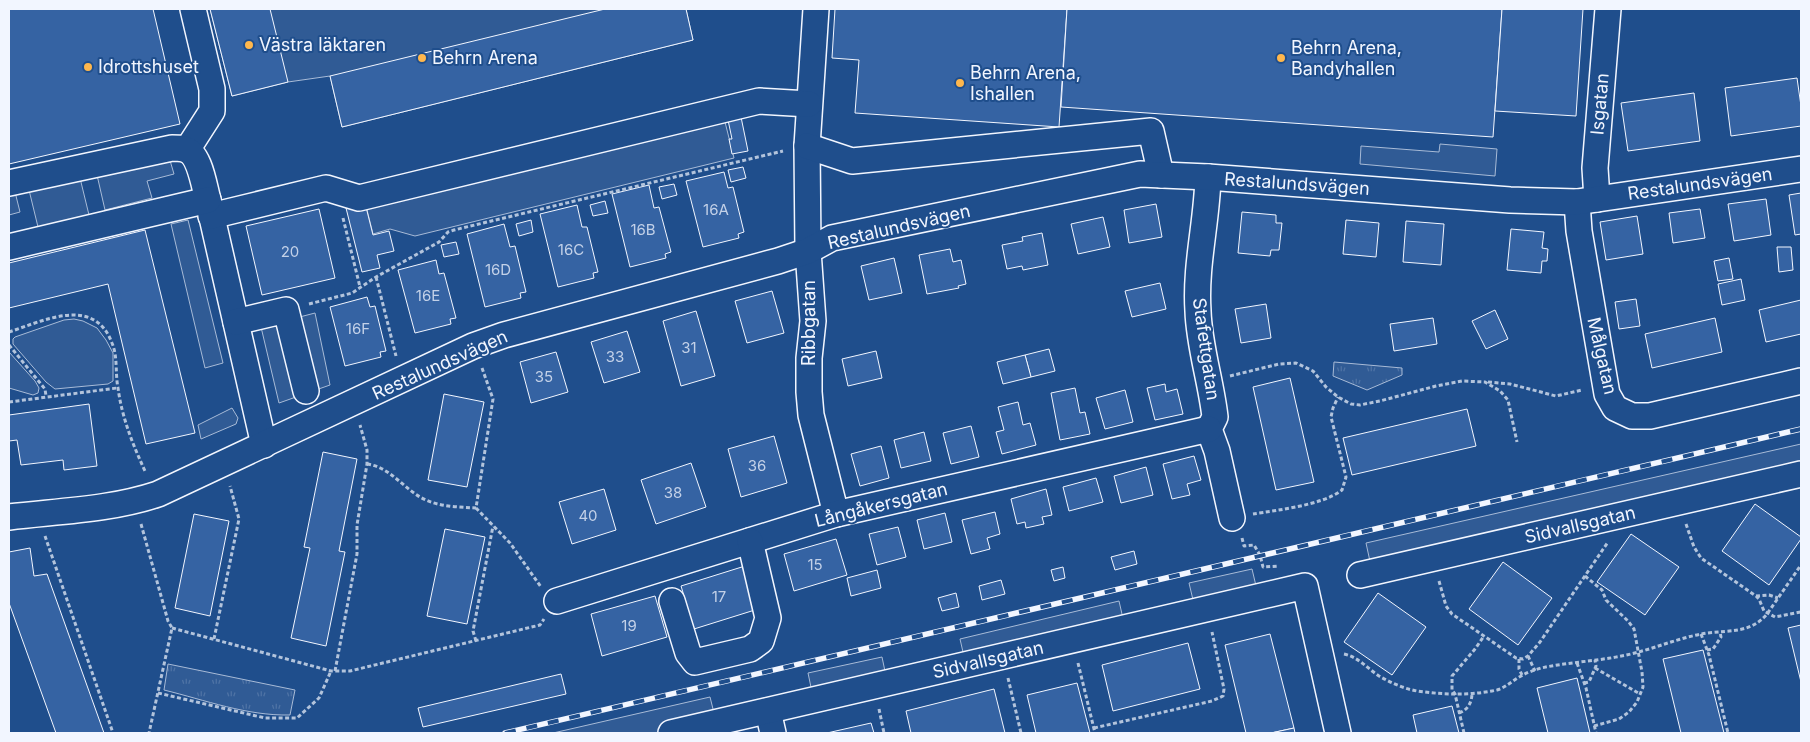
<svg xmlns="http://www.w3.org/2000/svg" width="1810" height="742" viewBox="0 0 1810 742" font-family="Inter,sans-serif">
<defs>
<pattern id="park-tufts" width="24" height="20" patternUnits="userSpaceOnUse" patternTransform="scale(1.25)"><rect width="24" height="20" fill="#305b95"/><path d="M3 7l-1-3M5 7V3M7 7l1-3M15 17l-1-3M17 17v-4M19 17l1-3" fill="none" stroke="#4e73a5"/></pattern>
</defs>
<rect width="100%" height="100%" fill="#1f4e8c"/>
<g fill="#305b95" stroke="#a8bbd7">
<polygon points="210,9 686,9 693,40 342,127 330,76 288,82 232,96"/>
<polygon points="724,118 734,158 415,236 390,229 373,234 366,206"/>
<polygon points="1440,144 1497,149 1495,176 1360,164 1361,146 1439,152"/>
<polygon points="169,157 174,174 147,181 152,198 105,210 97,175"/>
<polygon points="80,178 89,215 38,227 29,190"/>
<polygon points="15,192 20,212 9,215 9,194"/>
<polygon points="188,220 223,363 205,368 171,224"/>
<polygon points="315,313 330,385 279,403 261,327"/>
<polygon points="74,319 83,321 97,328 106,340 113,353 113,381 108,384 55,389 46,382 13,344 13,339 15,337 64,320"/>
<polygon points="9,352 35,381 39,388 38,393 33,395 9,388"/>
<polygon points="232,408 238,418 236,424 201,439 198,425"/>
<polygon points="1801,444 1801,482 1374,580 1366,543"/>
<polygon points="1252,569 1261,607 1198,621 1189,583"/>
<polygon points="1119,601 1127,636 968,674 960,639"/>
<polygon points="882,657 890,695 816,711 808,673"/>
<polygon points="710,697 719,733 553,733"/>
</g>
<g fill="url(#park-tufts)" stroke="#a8bbd7">
<polygon points="1334,362 1402,368 1402,375 1367,390 1333,376"/>
<path d="M 168,664 L 295,690 L 290,715 C 247,716 205,700 164,690 Z"/>
</g>
<g fill="#3563a3" stroke="#f2f6ff">
<polygon points="9,9 153,9 180,124 9,164"/>
<polygon points="210,9 270,9 288,82 232,96"/>
<polygon points="605,9 686,9 693,40 342,127 330,76"/>
<polygon points="835,9 1067,9 1059,127 855,113 859,60 832,58"/>
<polygon points="1067,9 1502,9 1493,137 1061,107"/>
<polygon points="1502,9 1583,9 1576,116 1495,111"/>
<polygon points="1797,78 1801,106 1801,126 1731,136 1725,88"/>
<polygon points="1694,93 1700,141 1628,151 1621,103"/>
<polygon points="741,117 748,151 732,154 729,139 732,139 728,120"/>
<polygon points="743,167 746,178 731,182 728,170"/>
<polygon points="724,172 728,188 733,187 744,232 738,234 739,238 703,247 686,181"/>
<polygon points="674,184 677,195 662,199 659,187"/>
<polygon points="649,185 654,208 659,207 671,252 665,254 666,258 630,267 612,194"/>
<polygon points="1801,193 1801,234 1795,235 1789,195"/>
<polygon points="1766,199 1771,235 1734,241 1728,204"/>
<polygon points="605,201 608,213 593,216 590,205"/>
<polygon points="365,203 373,235 389,231 394,251 377,255 380,268 362,272 346,208"/>
<polygon points="1156,204 1162,237 1129,243 1124,210"/>
<polygon points="577,205 582,227 587,227 598,272 593,273 594,278 558,287 540,214"/>
<polygon points="319,209 335,278 262,295 246,226"/>
<polygon points="1700,209 1705,238 1673,243 1669,213"/>
<polygon points="1242,212 1276,215 1276,223 1282,223 1279,250 1271,250 1270,256 1238,253"/>
<polygon points="1637,216 1643,254 1606,260 1600,222"/>
<polygon points="1103,217 1110,247 1078,254 1071,224"/>
<polygon points="531,220 533,232 519,236 516,224"/>
<polygon points="1346,220 1379,223 1376,257 1343,254"/>
<polygon points="1406,221 1444,224 1441,265 1403,262"/>
<polygon points="504,224 510,247 515,246 526,292 520,293 521,298 485,307 467,234"/>
<polygon points="1511,229 1544,232 1542,248 1548,249 1547,261 1542,261 1541,273 1507,270"/>
<polygon points="145,230 195,433 146,444 108,284 9,308 9,263"/>
<polygon points="1042,233 1048,265 1023,270 1022,266 1007,269 1002,245 1023,241 1022,237"/>
<polygon points="456,242 459,254 444,257 441,245"/>
<polygon points="1777,247 1791,247 1793,270 1779,272"/>
<polygon points="950,249 953,262 961,260 966,284 958,286 959,288 927,294 919,255"/>
<polygon points="894,258 902,293 869,300 861,266"/>
<polygon points="1729,258 1733,279 1718,281 1714,261"/>
<polygon points="436,260 439,274 444,273 456,318 450,319 451,324 415,333 398,270"/>
<polygon points="1741,279 1745,300 1722,305 1718,284"/>
<polygon points="1160,283 1166,309 1132,317 1125,291"/>
<polygon points="772,291 784,333 747,343 735,301"/>
<polygon points="367,297 370,307 375,306 386,351 380,352 381,357 345,366 330,307"/>
<polygon points="1636,299 1640,326 1619,329 1615,302"/>
<polygon points="1801,300 1801,334 1766,342 1759,310"/>
<polygon points="1266,304 1271,338 1241,343 1235,309"/>
<polygon points="1495,310 1508,339 1486,349 1472,321"/>
<polygon points="696,311 715,376 681,386 663,321"/>
<polygon points="1433,318 1437,344 1394,351 1390,324"/>
<polygon points="1715,318 1722,352 1652,368 1645,334"/>
<polygon points="627,331 640,372 604,383 591,342"/>
<polygon points="1049,349 1055,371 1031,377 1025,355"/>
<polygon points="876,351 882,378 848,386 842,359"/>
<polygon points="556,352 568,392 531,403 520,362"/>
<polygon points="1025,355 1031,377 1003,384 997,362"/>
<polygon points="1290,378 1314,482 1276,490 1253,387"/>
<polygon points="1165,384 1166,392 1177,389 1183,414 1155,420 1147,388"/>
<polygon points="1075,388 1080,413 1085,412 1090,434 1060,440 1051,393"/>
<polygon points="1125,390 1133,422 1105,429 1096,398"/>
<polygon points="444,394 484,402 467,487 428,480"/>
<polygon points="1018,402 1023,425 1030,423 1036,445 1002,454 996,432 1004,430 998,407"/>
<polygon points="89,404 97,466 64,470 63,460 21,465 17,440 9,441 9,415"/>
<polygon points="1467,409 1476,446 1352,475 1343,438"/>
<polygon points="971,426 979,457 951,464 943,433"/>
<polygon points="924,432 931,461 901,468 894,440"/>
<polygon points="774,436 787,483 741,497 728,449"/>
<polygon points="881,446 889,478 860,486 851,454"/>
<polygon points="323,452 357,459 339,551 345,552 326,646 291,638 310,548 304,547"/>
<polygon points="1194,456 1201,480 1187,484 1190,495 1172,499 1163,464"/>
<polygon points="691,463 706,507 656,524 641,480"/>
<polygon points="1146,467 1153,495 1121,503 1114,476"/>
<polygon points="1096,478 1103,502 1069,511 1063,487"/>
<polygon points="604,489 616,530 572,544 559,502"/>
<polygon points="1046,489 1052,515 1042,517 1044,524 1026,528 1025,522 1017,524 1011,499"/>
<polygon points="1755,504 1801,537 1801,539 1769,585 1722,551"/>
<polygon points="995,512 1000,534 987,538 990,549 971,554 962,520"/>
<polygon points="945,513 952,542 924,549 917,520"/>
<polygon points="194,514 229,521 210,616 175,608"/>
<polygon points="898,527 906,557 877,565 869,534"/>
<polygon points="445,529 485,537 467,624 427,616"/>
<polygon points="1631,534 1679,567 1645,615 1597,582"/>
<polygon points="836,539 847,575 794,591 784,554"/>
<polygon points="30,548 34,576 47,574 104,733 56,733 9,603 9,552"/>
<polygon points="1134,551 1137,564 1115,570 1111,557"/>
<polygon points="1503,562 1552,598 1518,645 1469,609"/>
<polygon points="745,566 758,609 694,629 681,586"/>
<polygon points="1063,567 1065,578 1054,581 1051,570"/>
<polygon points="877,570 881,588 851,596 847,578"/>
<polygon points="1001,580 1005,594 982,600 979,586"/>
<polygon points="956,593 959,607 942,611 938,598"/>
<polygon points="1378,593 1426,627 1392,675 1344,642"/>
<polygon points="655,596 667,637 602,656 591,614"/>
<polygon points="1801,625 1801,682 1788,628"/>
<polygon points="1270,634 1294,728 1271,733 1246,733 1225,645"/>
<polygon points="1188,643 1200,689 1113,711 1102,665"/>
<polygon points="1703,650 1724,733 1681,733 1663,659"/>
<polygon points="561,674 566,694 423,727 418,708"/>
<polygon points="1577,678 1590,733 1548,733 1537,688"/>
<polygon points="1077,683 1090,733 1036,733 1027,695"/>
<polygon points="994,689 1005,733 911,733 906,711"/>
<polygon points="1452,706 1459,733 1417,733 1413,715"/>
<polygon points="871,723 874,733 827,733"/>
<polygon points="1294,728 1295,733 1271,733"/>
</g>
<g fill="none" stroke-linecap="round" stroke-linejoin="round">
<defs>
<g id="minor">
<polyline points="816,9 807,146 808,251 813,321 809,358 809,392 811,415 836,514"/>
<polyline points="807,146 852,161 1151,131 1161,175"/>
<polyline points="187,150 212,111 212,89 193,9"/>
<path d="M 1208,177 C 1207,222 1195,265 1198,311 C 1199,346 1211,381 1215,417 L 1209,429 L 1217,451 L 1232,518"/>
<path d="M 9,183 L 172,148 C 175,148 180,148 184,149 C 200,153 204,186 208,200 L 264,445"/>
<polyline points="1597,199 1595,168 1608,9"/>
<polyline points="1577,202 1579,231 1607,394 1615,408 1632,416 1650,416 1801,381"/>
<polyline points="211,216 326,188 359,198 759,101 809,104"/>
<polyline points="9,247 208,200"/>
<polyline points="236,322 286,310 306,391"/>
<path d="M 9,517 C 59,511 110,510 158,494 L 473,346 L 504,335 L 778,261 L 808,251 L 832,238 L 1140,174 L 1208,177 L 1510,200 L 1577,202 L 1801,169"/>
<polyline points="1360,575 1801,474"/>
<polyline points="557,601 836,514 1209,429"/>
<polyline points="672,601 688,653 695,662 750,649 761,641 768,618 750,541"/>
<polyline points="768,711 773,733"/>
<polyline points="671,733 1305,586 1338,733"/>
</g>
</defs>
<use href="#minor" stroke="#f2f6ff" stroke-width="28"/>
<g stroke="#b3c4dc" stroke-width="3" stroke-dasharray="4 2.5" stroke-linecap="butt">
<polyline points="343,218 360,287"/>
<polyline points="376,277 396,356"/>
<polyline points="309,304 352,293 376,277 439,242 448,232 454,230 783,151"/>
<path d="M 9,332 C 43,321 94,295 112,343 C 118,357 115,373 118,388 C 122,418 133,445 145,471 L 144,472"/>
<polyline points="9,345 45,389 46,396"/>
<polyline points="482,368 493,399 476,508 510,543 541,587"/>
<polyline points="1230,376 1279,364 1296,363 1313,371 1326,387 1338,397 1351,404 1360,405 1380,401 1436,386 1462,381 1485,382 1500,391 1508,400 1517,442"/>
<polyline points="1488,382 1510,384 1556,396 1582,390"/>
<polyline points="9,402 117,388"/>
<path d="M 367,464 C 391,467 405,491 426,500 C 441,507 460,507 476,508"/>
<path d="M 1253,514 C 1278,510 1323,505 1342,490 L 1346,477 L 1331,417 L 1333,408 L 1338,397"/>
<polyline points="141,524 168,621 172,628 149,733"/>
<polyline points="1686,524 1694,547 1701,558 1756,596 1759,599 1764,611 1775,617 1801,612"/>
<polyline points="45,536 113,733"/>
<polyline points="1242,538 1244,546 1254,545 1260,555 1263,567 1279,566"/>
<polyline points="1585,576 1602,590 1606,600 1628,621 1634,629 1642,672 1643,687 1637,702 1629,712 1619,719 1594,726"/>
<polyline points="1439,581 1446,606 1452,614 1516,658 1523,659 1528,656 1540,642 1608,542"/>
<polyline points="1756,596 1769,595 1778,598"/>
<polyline points="172,628 331,671 350,671 540,625 544,619"/>
<polyline points="1701,634 1709,655 1728,733"/>
<polyline points="214,639 239,519 230,486"/>
<polyline points="476,641 473,631 493,526"/>
<polyline points="1707,650 1713,649 1721,637 1720,632"/>
<path d="M 1344,654 C 1358,657 1367,668 1379,676 C 1393,684 1409,691 1425,692 C 1449,695 1474,695 1497,690 C 1507,687 1514,679 1523,675 C 1528,672 1535,670 1541,668 C 1574,661 1609,661 1642,651 C 1664,645 1685,636 1708,633 C 1731,630 1751,633 1767,614 L 1801,565"/>
<polyline points="1528,656 1535,671"/>
<polyline points="1519,659 1519,669 1522,675"/>
<polyline points="1078,663 1095,733"/>
<polyline points="1577,663 1586,688 1596,733"/>
<polyline points="1595,668 1640,694"/>
<polyline points="335,671 357,554 357,525 367,464 367,450 360,425"/>
<polyline points="1008,678 1021,733"/>
<polyline points="1584,683 1589,682 1596,666 1595,660"/>
<polyline points="158,693 265,718 297,718 319,698 331,671"/>
<polyline points="879,709 884,733"/>
<path d="M 1459,713 C 1468,710 1472,702 1472,693"/>
<polyline points="1094,728 1212,701 1223,696 1224,689 1212,632"/>
<polyline points="1464,733 1455,694 1452,690 1452,676 1475,649 1484,636"/>
</g>
<use href="#minor" stroke="#1f4e8c" stroke-width="25"/>
<defs>
<polyline id="rail" points="505,733 1801,429"/>
</defs>
<use href="#rail" stroke="#f2f6ff" stroke-width="5.5"/>
<use href="#rail" stroke="#1f4e8c" stroke-width="4" stroke-dasharray="11" stroke-linecap="butt"/>
</g>
<g fill="#ffb74d" stroke="#1f4e8c" stroke-width="2">
<circle cx="249" cy="45" r="5"/>
<circle cx="422" cy="58" r="5"/>
<circle cx="1281" cy="58" r="5"/>
<circle cx="88" cy="67" r="5"/>
<circle cx="960" cy="83" r="5"/>
</g>
<g text-anchor="middle" stroke-width="4" stroke-linejoin="round" paint-order="stroke">
<g font-size="15" fill="#c3d1e8">
<text x="716" y="215">16A</text>
<text x="643" y="235">16B</text>
<text x="571" y="255">16C</text>
<text x="290" y="257">20</text>
<text x="498" y="275">16D</text>
<text x="428" y="301">16E</text>
<text x="358" y="334">16F</text>
<text x="689" y="353">31</text>
<text x="615" y="362">33</text>
<text x="544" y="382">35</text>
<text x="757" y="471">36</text>
<text x="673" y="498">38</text>
<text x="588" y="521">40</text>
<text x="815" y="570">15</text>
<text x="719" y="602">17</text>
<text x="629" y="631">19</text>
</g>
<g font-size="18" fill="#f2f6ff" stroke="#1f4e8c" text-anchor="start">
<text x="259" y="51">Västra läktaren</text>
<text x="1291" y="54">Behrn Arena,<tspan x="1291" dy="21">Bandyhallen</tspan></text>
<text x="432" y="64">Behrn Arena</text>
<text x="98" y="73">Idrottshuset</text>
<text x="970" y="79">Behrn Arena,<tspan x="970" dy="21">Ishallen</tspan></text>
</g>
<g font-size="18" fill="#f2f6ff" stroke="#1f4e8c">
<text transform="translate(1600 104) rotate(-85)" y="6">Isgatan</text>
<text transform="translate(1297 184) rotate(4)" y="6">Restalundsvägen</text>
<text transform="translate(1700 184) rotate(-8)" y="6">Restalundsvägen</text>
<text transform="translate(899 227) rotate(-13)" y="6">Restalundsvägen</text>
<text transform="translate(809 323) rotate(-90)" y="6">Ribbgatan</text>
<text transform="translate(1206 349) rotate(82)" y="6">Stafettgatan</text>
<text transform="translate(1602 356) rotate(77)" y="6">Målgatan</text>
<text transform="translate(440 365) rotate(-24)" y="6">Restalundsvägen</text>
<text transform="translate(881 505) rotate(-14)" y="6">Långåkersgatan</text>
<text transform="translate(1580 525) rotate(-13)" y="6">Sidvallsgatan</text>
<text transform="translate(988 660) rotate(-13)" y="6">Sidvallsgatan</text>
</g>
</g>
<rect width="1810" height="742" fill="none" stroke="#f2f6ff" stroke-width="20"/>
</svg>
